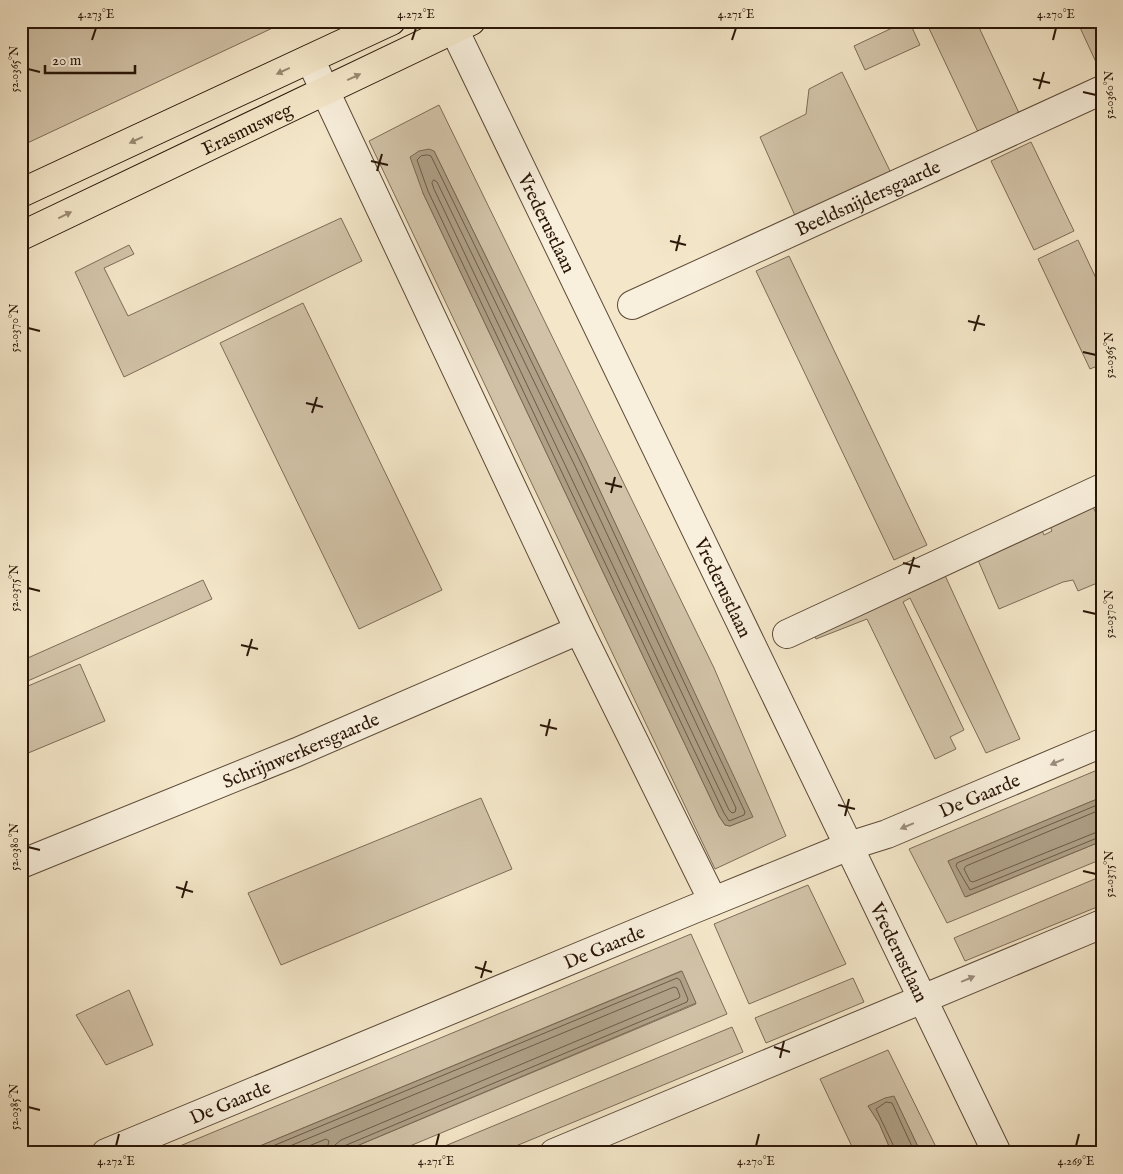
<svg xmlns="http://www.w3.org/2000/svg" width="1123" height="1174" viewBox="0 0 1123 1174" font-family="'IM FELL English',serif">
<rect width="100%" height="100%" fill="#f4e7c9"/>
<filter id="stains"><feTurbulence type="fractalNoise" baseFrequency=".004" numOctaves="4"/><feColorMatrix values="0 0 0 0 .2 0 0 0 0 .09 0 0 0 0 .02 0 0 0 .5 -.17"/></filter>
<radialGradient id="worn" r=".72"><stop offset=".6" stop-color="#630" stop-opacity="0"/><stop offset="1" stop-color="#630" stop-opacity=".3"/></radialGradient>
<g fill="#d2c3a8" stroke="#7e6c58" fill-rule="evenodd">
<polygon points="26,21 277,21 279,25 21,146 21,42"/>
<polygon points="907,21 909,21 920,45 865,70 854,46"/>
<polygon points="976,21 1019,113 978,132 926,22"/>
<polygon points="1077,21 1102,21 1102,73 1101,73"/>
<polygon points="842,72 891,173 796,218 760,137 806,114 809,89"/>
<path d="M 439,105 L 714,668 L 786,836 L 715,869 L 369,141 ZM 434,151 L 586,461 L 752,817 L 730,826 L 725,825 L 719,816 L 423,193 Z"/>
<polygon points="1031,142 1074,231 1034,250 991,161"/>
<polygon points="341,218 362,261 124,377 75,272 129,245 134,254 104,268 128,316"/>
<polygon points="1078,240 1102,291 1102,364 1090,369 1038,259"/>
<polygon points="789,256 927,545 894,560 756,271"/>
<polygon points="303,303 442,590 359,629 220,343"/>
<polygon points="1092,505 1102,525 1102,581 1078,591 1073,580 1063,582 999,609 975,553 1040,526 1044,535 1052,531 1049,523"/>
<polygon points="943,571 1020,739 986,753 910,598 903,602 964,730 950,737 956,749 935,759 867,619 816,639 813,632"/>
<polygon points="203,580 212,599 21,684 21,661"/>
<polygon points="80,664 105,721 21,756 21,689"/>
<polygon points="1102,768 1102,797 948,861 966,897 1102,841 1102,859 947,923 909,849"/>
<polygon points="481,798 512,869 281,965 248,893"/>
<polygon points="1102,876 1102,905 965,961 954,938"/>
<polygon points="808,885 846,964 749,1004 714,924"/>
<polygon points="691,934 727,1014 393,1153 340,1153 696,1004 681,971 243,1153 163,1153"/>
<polygon points="853,978 864,1002 766,1043 755,1018"/>
<polygon points="129,990 153,1045 106,1065 76,1015"/>
<polygon points="732,1027 743,1052 499,1153 428,1153"/>
<polygon points="888,1050 939,1153 921,1153 894,1097 868,1106 879,1123 892,1153 855,1153 820,1079"/>
</g>
<g fill="#afa087" stroke="#7a6954">
<polygon points="429,149 434,151 586,461 753,817 730,826 725,825 719,816 423,193 410,157 419,151"/>
<polygon points="1102,797 1102,841 965,897 948,861"/>
<polygon points="682,971 696,1003 340,1153 243,1153"/>
<polygon points="894,1096 921,1153 892,1153 879,1123 868,1106 885,1098"/>
</g>
<g fill="none" stroke-linecap="round" stroke-linejoin="round">
<g stroke="#6c5b48" stroke-width="1">
<polygon points="428,155 431,156 581,463 745,812 744,815 729,821 724,813 428,191 417,160 421,156"/>
<polygon points="434,180 437,182 575,466 736,808 735,812 732,813 729,810 434,189 432,183"/>
<polyline points="1102,803 957,863 956,866 970,890 1102,836"/>
<polyline points="1102,809 966,866 964,869 970,881 973,882 1102,830"/>
<polyline points="256,1153 677,978 680,980 688,999 687,1002 344,1146 340,1153"/>
<polyline points="273,1153 674,987 677,988 680,996 679,998 341,1140 335,1145 334,1153"/>
<polyline points="292,1153 326,1139 329,1141 326,1153"/>
<polyline points="897,1153 876,1109 886,1102 892,1103 915,1153"/>
</g>
<defs>
<g id="minor">
<path id="s1" d="M 450,21 L 997,1153"/>
<polyline points="310,59 579,630 713,901"/>
<path id="s2" d="M 632,305 L 1102,90"/>
<polyline points="787,634 1102,488"/>
<path id="s3" d="M 21,864 L 297,752 L 579,630"/>
<path id="s4" d="M 106,1153 L 694,909 L 849,846 L 887,834 L 1102,743"/>
<polyline points="554,1153 1102,924"/>
</g>
<g id="major">
<polyline points="21,193 391,21"/>
<path id="s5" d="M 21,236 L 471,21"/>
</g>
</defs>
<use href="#minor" stroke="#5c4a38" stroke-width="30"/>
<use href="#major" stroke="#2a1608" stroke-width="30"/>
<use href="#minor" stroke="#f8efdc" stroke-width="28"/>
<use href="#major" stroke="#f4e7c9" stroke-width="28"/>
</g>
<defs><path id="oneway-solid" d="M-6-.8H1V-3.2L6.5 0L1 3.2V.8H-6Z" transform="scale(1.25)"/></defs>
<g fill="#998972">
<use href="#oneway-solid" transform="translate(283 71) rotate(155)"/>
<use href="#oneway-solid" transform="translate(354 77) rotate(-25)"/>
<use href="#oneway-solid" transform="translate(136 140) rotate(155)"/>
<use href="#oneway-solid" transform="translate(65 215) rotate(-26)"/>
</g>
<g fill="#9b8d7d">
<use href="#oneway-solid" transform="translate(1057 762) rotate(157)"/>
<use href="#oneway-solid" transform="translate(907 826) rotate(157)"/>
<use href="#oneway-solid" transform="translate(968 979) rotate(-23)"/>
</g>
<path fill="none" stroke="#2a1608" stroke-width="2" d="M 92,40 L 96,28M 412,40 L 416,28M 732,40 L 736,28M 1053,40 L 1056,28M 28,69 L 40,72M 1033,79 L 1050,83M 1039,89 L 1044,72M 1083,92 L 1096,95M 371,161 L 388,165M 377,171 L 382,154M 670,241 L 686,245M 676,251 L 680,235M 968,321 L 985,325M 28,328 L 40,331M 974,331 L 979,315M 1083,352 L 1096,355M 306,403 L 323,407M 312,413 L 317,397M 605,483 L 622,487M 611,493 L 615,477M 903,563 L 920,567M 909,574 L 914,557M 28,588 L 40,591M 1083,611 L 1096,614M 241,645 L 258,649M 247,656 L 252,639M 540,725 L 557,729M 546,736 L 550,719M 838,805 L 855,809M 845,816 L 849,799M 28,847 L 40,850M 1083,871 L 1096,874M 176,887 L 193,892M 182,898 L 187,881M 475,967 L 492,972M 481,978 L 486,961M 774,1047 L 790,1052M 780,1058 L 784,1041M 28,1107 L 40,1110M 116,1146 L 119,1134M 436,1146 L 439,1134M 756,1146 L 759,1134M 1076,1146 L 1079,1134"/>
<g text-anchor="middle" stroke-width="5" stroke-linejoin="round" paint-order="stroke">
<g font-size="19" fill="#2a1608" stroke="#f8efdc">
<text dy="7" stroke="none"><textPath href="#s5" startOffset="250">Erasmusweg</textPath></text>
<text dy="7" stroke="none"><textPath href="#s2" startOffset="259">Beeldsnijdersgaarde</textPath></text>
<text dy="7" stroke="none"><textPath href="#s1" startOffset="224">Vrederustlaan</textPath></text>
<text dy="7" stroke="none"><textPath href="#s1" startOffset="629">Vrederustlaan</textPath></text>
<text dy="7" stroke="none"><textPath href="#s3" startOffset="302">Schrijnwerkersgaarde</textPath></text>
<text dy="7" stroke="none"><textPath href="#s4" startOffset="944">De Gaarde</textPath></text>
<text dy="7" stroke="none"><textPath href="#s4" startOffset="539">De Gaarde</textPath></text>
<text dy="7" stroke="none"><textPath href="#s1" startOffset="1034">Vrederustlaan</textPath></text>
<text dy="7" stroke="none"><textPath href="#s4" startOffset="134">De Gaarde</textPath></text>
</g>
</g>
<rect width="1123" height="1174" fill="none" stroke="#f4e7c9" stroke-width="55"/>
<path d="M45 65v8h90v-8" fill="none" stroke="#2a1608" stroke-width="2.5"/>
<text x="52" y="65" font-size="15" fill="#2a1608" stroke="#f8efdc" stroke-width="4" paint-order="stroke">20 m</text>
<rect x="28" y="28" width="1068" height="1118" fill="none" stroke="#2a1608" stroke-width="2"/>
<g font-size="12" text-anchor="middle" fill="#2a1608">
<text x="96" y="18">4.273°E</text>
<text x="416" y="18">4.272°E</text>
<text x="736" y="18">4.271°E</text>
<text x="1056" y="18">4.270°E</text>
<text transform="translate(14 69) rotate(-90)" y="4">52.0365°N</text>
<text transform="translate(1109 95) rotate(-90)" y="4">52.0360°N</text>
<text transform="translate(14 328) rotate(-90)" y="4">52.0370°N</text>
<text transform="translate(1109 355) rotate(-90)" y="4">52.0365°N</text>
<text transform="translate(14 588) rotate(-90)" y="4">52.0375°N</text>
<text transform="translate(1109 614) rotate(-90)" y="4">52.0370°N</text>
<text transform="translate(14 847) rotate(-90)" y="4">52.0380°N</text>
<text transform="translate(1109 874) rotate(-90)" y="4">52.0375°N</text>
<text transform="translate(14 1107) rotate(-90)" y="4">52.0385°N</text>
<text x="116" y="1165">4.272°E</text>
<text x="436" y="1165">4.271°E</text>
<text x="756" y="1165">4.270°E</text>
<text x="1076" y="1165">4.269°E</text>
</g>
<rect width="100%" height="100%" filter="url(#stains)"/>
<rect width="100%" height="100%" fill="url(#worn)"/>
</svg>
